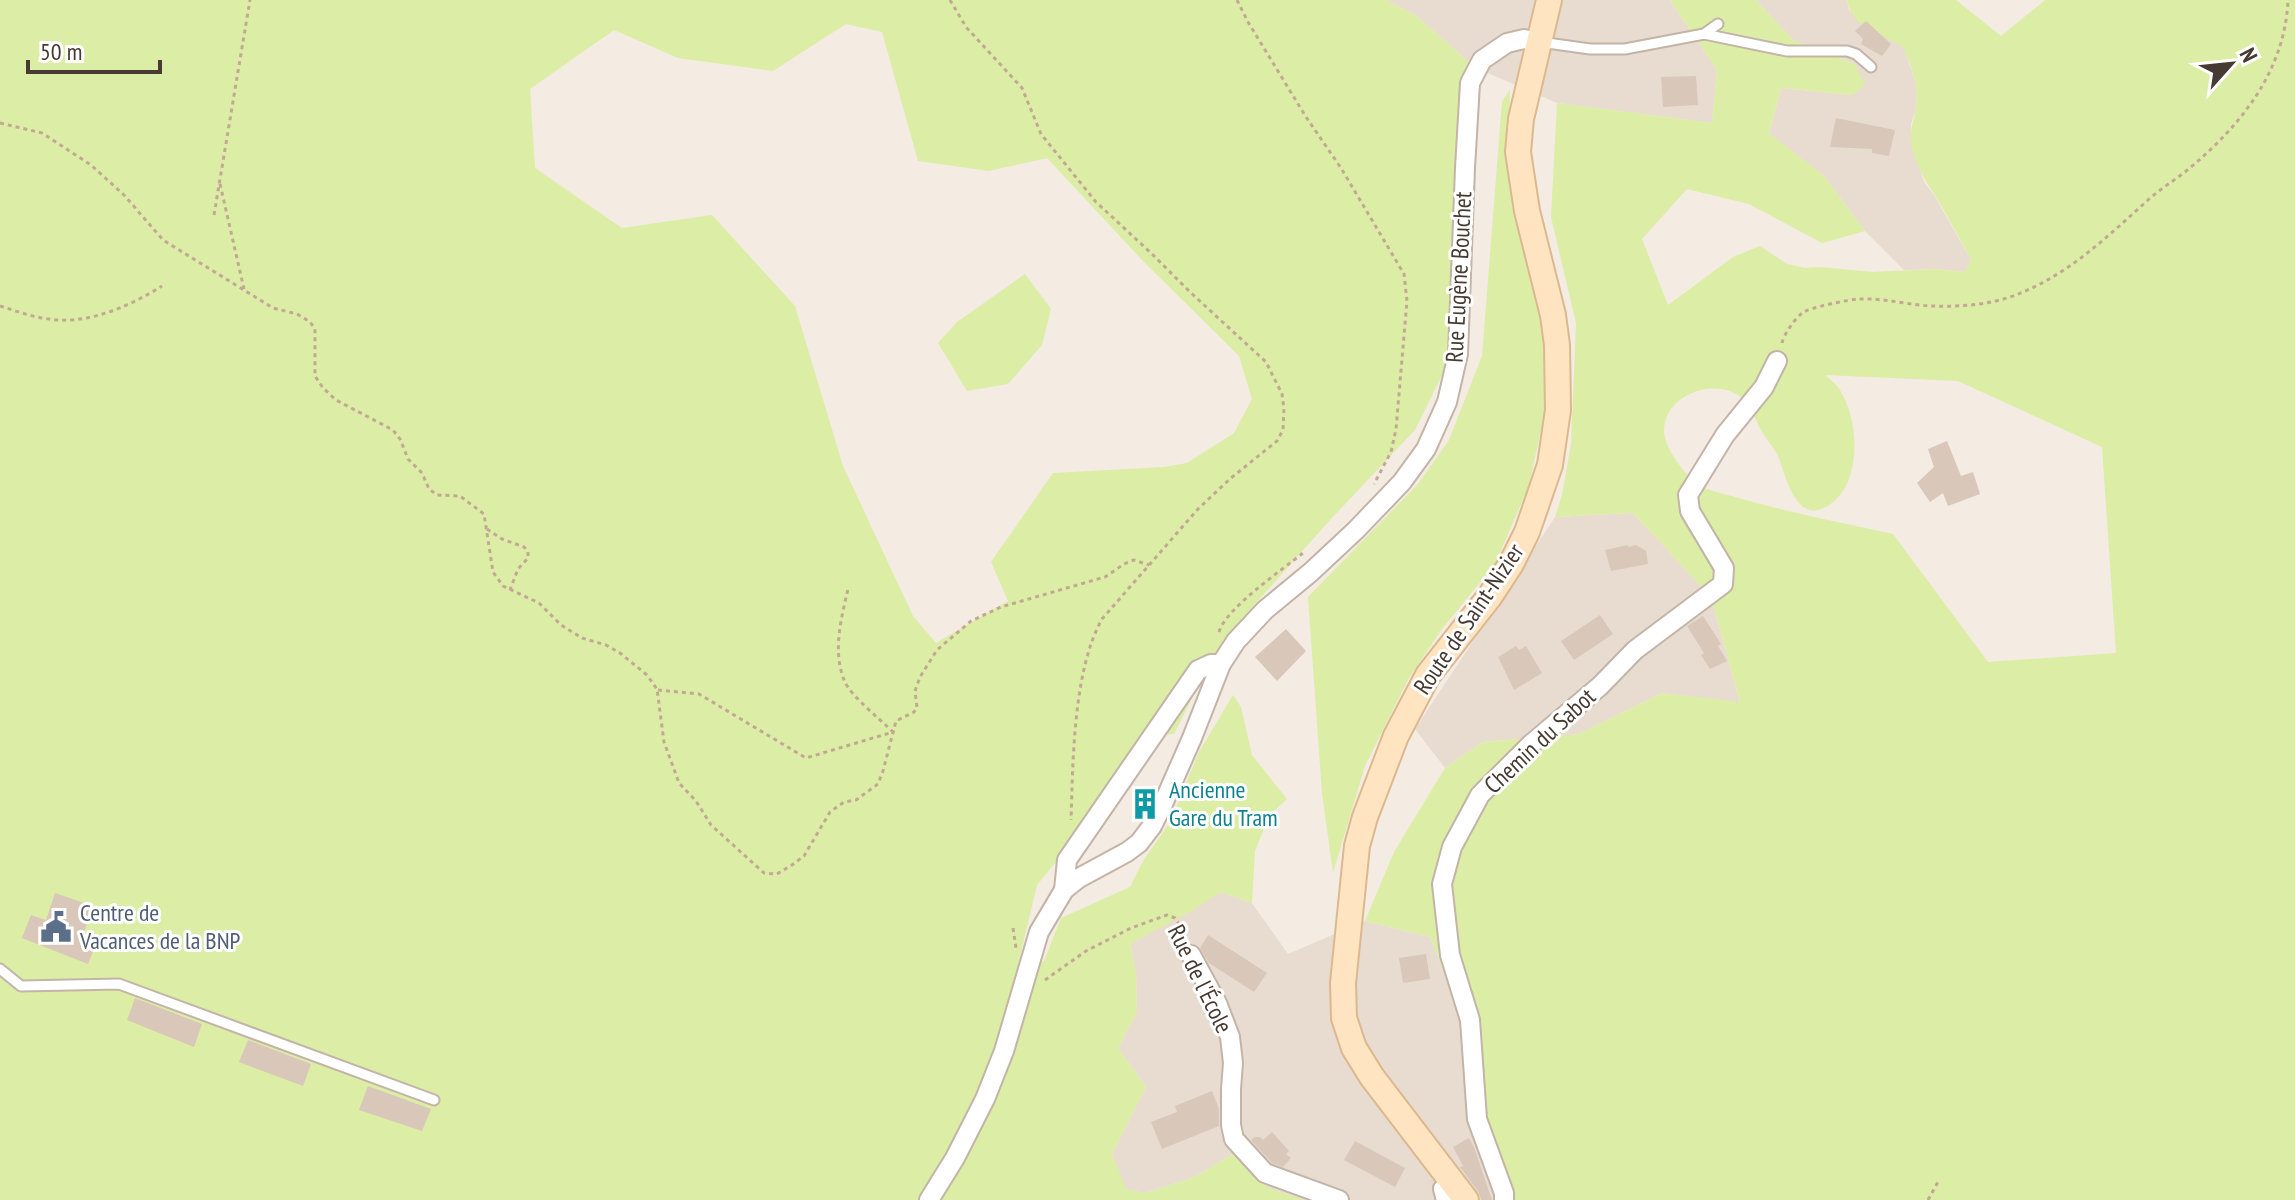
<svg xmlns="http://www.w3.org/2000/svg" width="2295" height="1200" viewBox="0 0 2295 1200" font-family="'PT Sans Narrow',sans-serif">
<rect width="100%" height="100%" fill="#f4ebe3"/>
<g fill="#e8dcd0">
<polygon points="1386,0 1670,0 1717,70 1712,123 1557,103 1476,68 1415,15"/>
<polygon points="1756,0 1847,0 1849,10 1903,46 1914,77 1917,94 1916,109 1911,124 1911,143 1924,182 1934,195 1971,260 1965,272 1935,269 1904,270 1865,231 1824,176 1769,134 1781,88 1852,95 1855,64 1793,40"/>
<polygon points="1633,513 1711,597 1740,703 1662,693 1579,734 1483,742 1445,768 1415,729 1555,517"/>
<polygon points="1221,892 1252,903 1288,954 1365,921 1430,937 1464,1024 1511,1200 1304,1200 1267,1187 1234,1153 1195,1177 1145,1193 1125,1189 1112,1154 1146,1087 1118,1048 1137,1012 1136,972 1130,944"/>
</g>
<g fill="#dceda6" fill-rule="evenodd">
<path d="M 0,0 L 1386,0 L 1415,15 L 1476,68 L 1461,275 L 1445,369 L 1415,430 L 1330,520 L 1239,622 L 1213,657 L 1174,734 L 1145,736 L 1073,841 L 1037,885 L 1018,965 L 1044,961 L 1061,918 L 1130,887 L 1143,861 L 1170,822 L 1199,752 L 1233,695 L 1241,707 L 1252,755 L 1287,799 L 1269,816 L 1255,851 L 1252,903 L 1221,892 L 1188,913 L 1130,944 L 1136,972 L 1137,1012 L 1118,1048 L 1146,1087 L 1112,1154 L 1126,1189 L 1145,1193 L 1195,1177 L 1234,1153 L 1267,1187 L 1304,1200 L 0,1200 ZM 846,24 L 882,32 L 918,161 L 989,171 L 1047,158 L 1143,261 L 1239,356 L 1252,399 L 1234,433 L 1187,463 L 1164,467 L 1053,473 L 991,562 L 1008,601 L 936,643 L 913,616 L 843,466 L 795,306 L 712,215 L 622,228 L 535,168 L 530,89 L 614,30 L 678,58 L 773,71 Z"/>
<path d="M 1670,0 L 1756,0 L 1793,40 L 1855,64 L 1865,85 L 1853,95 L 1781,88 L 1769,133 L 1824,176 L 1865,231 L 1822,243 L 1749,204 L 1687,189 L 1642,239 L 1668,305 L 1733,257 L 1760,246 L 1787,264 L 1805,268 L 1820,267 L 1872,272 L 1935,269 L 1964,272 L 1971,260 C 1959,238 1947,215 1934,194 C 1924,179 1914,162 1911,143 C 1909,130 1915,119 1916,106 C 1919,85 1911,64 1902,46 C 1879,33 1853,29 1847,0 L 1956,0 L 2001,36 L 2045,0 L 2295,0 L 2295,1200 L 1511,1200 L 1491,1142 L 1464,1024 L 1430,937 L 1365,921 L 1394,852 L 1445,768 L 1483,742 L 1579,734 L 1662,693 L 1740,702 L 1711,597 L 1633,513 L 1555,517 L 1562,495 L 1571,444 L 1576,323 L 1551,217 L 1557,103 L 1712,123 L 1717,70 ZM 1825,375 L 1958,381 L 2102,447 L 2116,653 L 1988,662 L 1893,534 C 1842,523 1790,513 1739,498 C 1728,495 1715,492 1704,488 C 1688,480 1664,449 1664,431 C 1664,395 1715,376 1742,398 C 1752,406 1756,423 1763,434 C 1768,441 1773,447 1777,454 C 1786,474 1794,524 1826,507 C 1862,488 1860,423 1841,392 C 1837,384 1831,380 1825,375 Z"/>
<polygon points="1510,89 1508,163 1547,321 1547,401 1529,486 1495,564 1442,629 1409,678 1365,766 1333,873 1322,793 1308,597 1418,484 1449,440 1482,356 1502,102"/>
<polygon points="1025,274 1051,309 1042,345 1008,384 967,391 938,343 957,322"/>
</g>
<g fill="#d9c7ba">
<polygon points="1866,21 1891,44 1882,56 1861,44 1863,39 1855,31"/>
<polygon points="1696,76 1698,105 1663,107 1661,77"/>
<polygon points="1836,118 1895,130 1889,156 1872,153 1872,149 1830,147"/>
<polygon points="1947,441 1961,476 1973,472 1980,494 1948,506 1943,493 1930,502 1917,483 1934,467 1928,449"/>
<polygon points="1628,545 1628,547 1636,545 1646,551 1648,564 1611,571 1605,550"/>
<polygon points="1600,615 1613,634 1574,660 1561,641"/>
<polygon points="1703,616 1721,644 1718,646 1727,661 1710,669 1701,655 1704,653 1687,626"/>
<polygon points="1286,629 1306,651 1277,681 1255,657"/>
<polygon points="1516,646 1519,650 1526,646 1542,673 1514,690 1498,657"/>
<polygon points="55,893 93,906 83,935 97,942 88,964 22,938 31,915 46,920"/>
<polygon points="1208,935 1267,973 1254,992 1209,963 1200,948"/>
<polygon points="1426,954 1430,979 1403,983 1399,958"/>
<polygon points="135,998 202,1024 194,1047 127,1020"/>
<polygon points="248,1040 311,1064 303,1086 239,1062"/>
<polygon points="368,1086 431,1109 422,1131 359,1110"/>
<polygon points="1212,1091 1219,1109 1219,1126 1162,1149 1151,1122 1177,1112 1175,1106"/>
<polygon points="1272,1132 1289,1151 1286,1154 1291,1158 1283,1167 1272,1163 1251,1140 1255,1137 1260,1137 1263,1140"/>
<polygon points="1469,1138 1474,1147 1492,1200 1481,1200 1478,1191 1460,1167 1463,1166 1453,1147"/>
<polygon points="1355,1141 1405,1168 1395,1187 1344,1160"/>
</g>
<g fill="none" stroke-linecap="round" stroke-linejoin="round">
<defs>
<g id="lane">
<polyline points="1704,34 1787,51 1847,51 1856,54 1871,67"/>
<polyline points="1540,42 1590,49 1625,49 1704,34 1718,24"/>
<polyline points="0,969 21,986 119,984 434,1100"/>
</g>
<g id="street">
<polyline points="1064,890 1067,860 1198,670 1211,664 1221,664"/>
<polyline points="1191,955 1217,1003 1230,1037 1233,1063 1231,1089 1231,1125 1234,1139 1265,1173 1339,1200"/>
<polyline points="929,1200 955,1158 985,1099 1004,1051 1039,932 1064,890 1079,878 1127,852 1139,843 1152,826 1163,804 1192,738 1221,664 1236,641 1265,610 1311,572 1356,530 1402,482 1426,449 1447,402 1458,354 1465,168 1470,83 1482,60 1507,43 1524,39 1540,42"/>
<polyline points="1446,1200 1443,1189 1453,1182"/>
<polyline points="1504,1200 1504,1193 1477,1119 1470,1020 1450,955 1442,884 1452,847 1480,795 1530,745 1600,686 1635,650 1723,584 1724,568 1690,511 1688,495 1725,435 1764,387 1777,361"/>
</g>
<polyline id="secondary" points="1466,1200 1372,1077 1354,1048 1344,1018 1343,983 1357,846 1365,817 1396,736 1428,675 1490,596 1511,564 1527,532 1550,465 1558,410 1557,345 1553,315 1527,211 1518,152 1521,119 1549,0"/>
</defs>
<use href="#lane" stroke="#c3b4a7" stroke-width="13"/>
<use href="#street" stroke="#c3b4a7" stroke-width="22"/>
<use href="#secondary" stroke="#dcb88f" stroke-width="28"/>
<g stroke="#c3a994" stroke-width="3" stroke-dasharray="4 4" stroke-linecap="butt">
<path d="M 950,0 L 966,27 L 1022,88 L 1041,134 L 1096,202 L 1151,253 L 1190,292 L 1266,362 L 1282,394 L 1284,409 L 1283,430 L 1277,441 L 1231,478 L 1198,509 L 1102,619 C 1073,671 1073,761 1071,820"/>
<polyline points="1237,0 1248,22 1306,117 1341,168 1404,274 1407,301 1396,429 1391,452 1374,484"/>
<polyline points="0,123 42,133 91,165 124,195 163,240 273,308 297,314 310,322 315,329 315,376 323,388 336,400 393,430 400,439 408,459 422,473 429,489 437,495 460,496 484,514 493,572 503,586 539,603 561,625 582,638 606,645 620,653 647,675 657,689 664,742 679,783 696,801 711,825 764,873 777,874 792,865 804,856 830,812 844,802 856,800 878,784 883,771 896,721 914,712 917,708 915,691 920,677 937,650 971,621 1001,607 1105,577 1124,564 1134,560 1149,565"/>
<polyline points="220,184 244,289"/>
<polyline points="214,215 250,0"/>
<path d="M 0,306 C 16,311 32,317 49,319 C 88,325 130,306 162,286"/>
<path d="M 1782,343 C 1784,334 1794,320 1802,313 C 1808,308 1850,299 1860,299 C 1884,298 1909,305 1932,306 C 1958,307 1986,305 2010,297 C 2065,278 2106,238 2148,200 C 2161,188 2177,179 2191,167 C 2242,124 2285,70 2288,0"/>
<polyline points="487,529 502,539 524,547 528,551 528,558 518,569 510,590"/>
<path d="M 1219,632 C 1226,608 1282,570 1303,553"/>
<path d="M 658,690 L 699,694 L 806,758 L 893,732 C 881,720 851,696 845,682 C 832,653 841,619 848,589"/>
<polyline points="1013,928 1016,948"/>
<polyline points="1045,980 1086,951 1131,928 1167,915 1175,918 1181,927 1185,940"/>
<polyline points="1928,1200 1938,1182"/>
</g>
<use href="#lane" stroke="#fff" stroke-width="9"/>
<use href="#street" stroke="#fff" stroke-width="18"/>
<use href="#secondary" stroke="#ffe4c1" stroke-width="24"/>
</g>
<defs>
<symbol id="building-bare" viewBox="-9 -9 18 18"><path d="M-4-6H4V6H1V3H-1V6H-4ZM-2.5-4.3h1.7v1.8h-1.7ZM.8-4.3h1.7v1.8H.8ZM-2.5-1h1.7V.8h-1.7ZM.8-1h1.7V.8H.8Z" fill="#0f9aa8" stroke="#fff" stroke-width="2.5" paint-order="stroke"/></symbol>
<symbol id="civic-bare" viewBox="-9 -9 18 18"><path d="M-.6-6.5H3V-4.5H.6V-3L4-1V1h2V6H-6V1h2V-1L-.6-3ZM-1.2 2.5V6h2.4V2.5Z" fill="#5c6f8a" stroke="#fff" stroke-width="2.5" paint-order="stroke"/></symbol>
</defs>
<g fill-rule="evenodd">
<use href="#building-bare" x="1123" y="782" width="44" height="44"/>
<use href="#civic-bare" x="34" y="905" width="44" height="44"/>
</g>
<g text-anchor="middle" stroke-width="6" stroke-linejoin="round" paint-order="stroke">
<g font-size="24" fill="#463a32" stroke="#fff">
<text transform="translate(1459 277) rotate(-87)" y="8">Rue Eugène Bouchet</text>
<text transform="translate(1469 619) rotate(-56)" y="8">Route de Saint-Nizier</text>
<text transform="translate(1540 741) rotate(-43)" y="8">Chemin du Sabot</text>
<text transform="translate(1200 979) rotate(64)" y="8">Rue de l'École</text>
</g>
<g font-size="24" fill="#0d838f" stroke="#fff" text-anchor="start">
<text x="1169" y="798">Ancienne<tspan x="1169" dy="28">Gare du Tram</tspan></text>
</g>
<g font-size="24" fill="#4e5e75" stroke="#fff" text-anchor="start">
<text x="80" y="921">Centre de<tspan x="80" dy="28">Vacances de la BNP</tspan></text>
</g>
</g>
<g transform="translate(2231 64) rotate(63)" stroke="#ffffff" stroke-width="6" paint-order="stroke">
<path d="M0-6L14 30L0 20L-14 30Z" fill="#463a32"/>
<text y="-12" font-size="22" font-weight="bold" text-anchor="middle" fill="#463a32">N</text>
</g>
<path d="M28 60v12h132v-12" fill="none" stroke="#463a32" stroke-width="4"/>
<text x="40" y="60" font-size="24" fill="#463a32" stroke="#ffffff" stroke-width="6" paint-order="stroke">50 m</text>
</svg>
